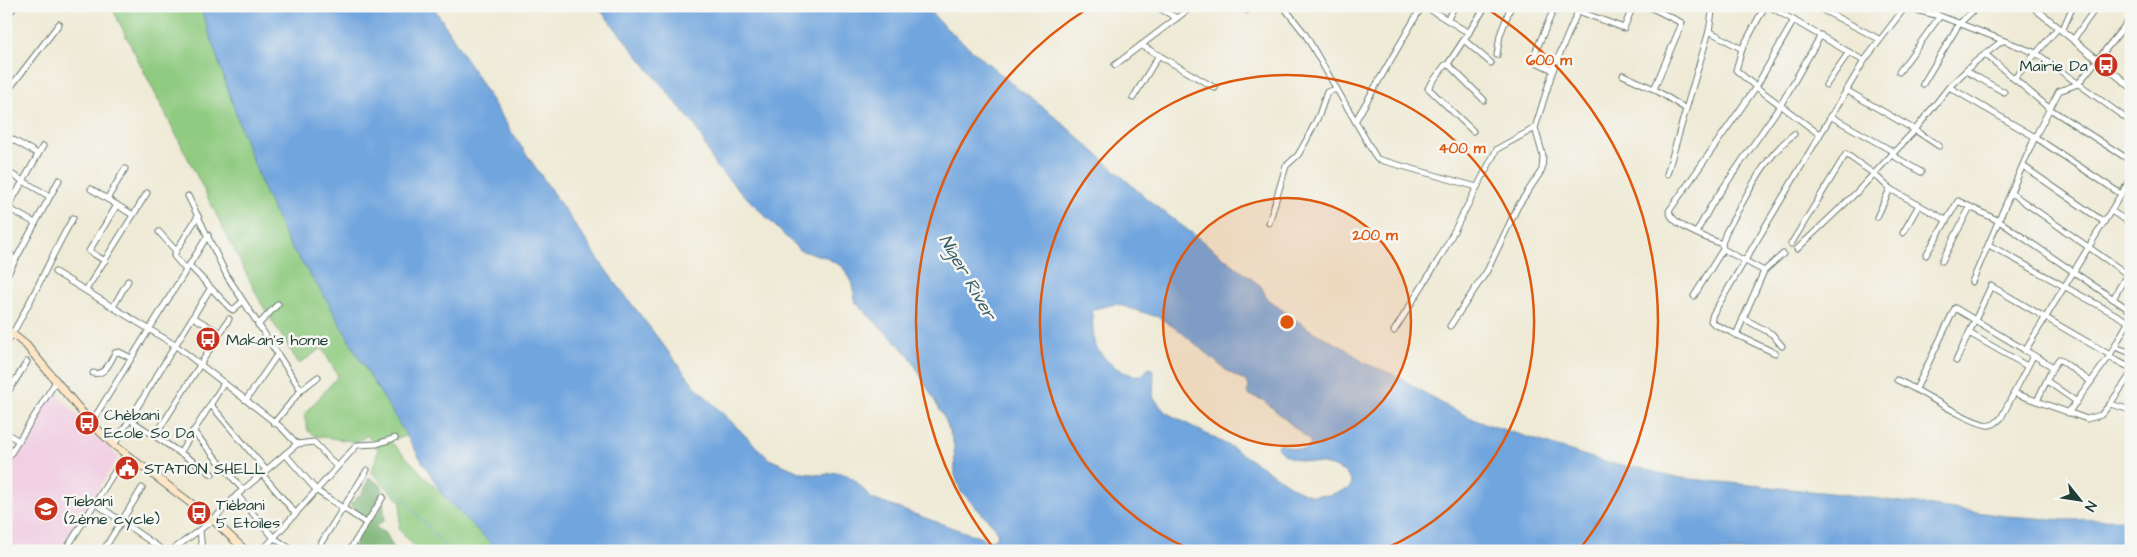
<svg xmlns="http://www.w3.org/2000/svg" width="2137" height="557" viewBox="0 0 2137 557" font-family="'Architects Daughter',sans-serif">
<rect width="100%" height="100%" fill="#f6f6f2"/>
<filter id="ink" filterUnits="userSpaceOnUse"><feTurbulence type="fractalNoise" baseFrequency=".02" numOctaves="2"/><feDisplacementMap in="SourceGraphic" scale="10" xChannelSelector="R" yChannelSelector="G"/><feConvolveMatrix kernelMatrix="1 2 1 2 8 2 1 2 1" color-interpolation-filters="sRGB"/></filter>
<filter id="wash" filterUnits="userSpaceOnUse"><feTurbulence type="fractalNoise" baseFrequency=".0096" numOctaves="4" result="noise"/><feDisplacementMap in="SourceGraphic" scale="20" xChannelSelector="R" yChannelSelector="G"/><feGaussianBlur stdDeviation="1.12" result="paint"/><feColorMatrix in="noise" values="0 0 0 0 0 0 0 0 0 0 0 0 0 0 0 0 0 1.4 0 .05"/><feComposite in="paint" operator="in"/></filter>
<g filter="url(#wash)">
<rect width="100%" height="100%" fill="#efead6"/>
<polygon fill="#f1d0e3" points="53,390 118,457 60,551 8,551 6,549 6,469"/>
<polygon fill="#8fcb80" stroke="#57845a" points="111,6 200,6 289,244 325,297 408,436 389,440 498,551 418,551 399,529 401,502 372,473 378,449 367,435 358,442 316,436 308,431 304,415 338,376 322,348 299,364 261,303"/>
<polygon fill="#73af6e" stroke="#497651" points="369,477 382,486 385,520 375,527 386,533 395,551 352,550 364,520 350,504 362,493"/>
<path fill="#71a5de" stroke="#487189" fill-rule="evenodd" d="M 200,6 L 433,6 L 514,136 L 608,273 L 694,385 L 769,459 L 802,473 L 823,475 L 836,472 L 847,475 L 856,481 L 872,499 L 990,541 L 998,536 L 995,527 L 961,492 L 955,475 L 954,445 L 946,421 L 909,355 L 856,303 L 852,284 L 843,267 L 825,257 L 799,250 L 716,167 L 696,127 L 597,6 L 925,6 L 946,28 L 1017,88 L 1052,114 L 1147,199 L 1261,286 L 1267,299 L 1310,330 L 1348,350 L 1364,363 L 1395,375 L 1448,407 L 1480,422 L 1608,463 L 1642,468 L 1671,477 L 1850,495 L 2006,516 L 2065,520 L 2131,519 L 2131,551 L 498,551 L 444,497 L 359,358 L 325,297 L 289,244 L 265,193 L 242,132 ZM 1116,304 L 1158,317 L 1180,331 L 1227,371 L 1247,382 L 1249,387 L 1247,394 L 1263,400 L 1308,439 L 1311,444 L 1306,450 L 1294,449 L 1279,444 L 1277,447 C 1289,470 1344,454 1352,484 L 1348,489 L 1329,495 L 1313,496 L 1299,491 L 1231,447 L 1165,412 L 1153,397 L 1154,373 L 1152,369 L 1149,368 L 1142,375 C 1124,378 1102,360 1095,344 C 1093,339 1092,314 1093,309 Z"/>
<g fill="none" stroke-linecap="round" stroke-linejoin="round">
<polyline stroke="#71a5de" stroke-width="1" points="383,474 448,551"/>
</g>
</g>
<g filter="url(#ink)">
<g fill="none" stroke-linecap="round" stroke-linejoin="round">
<defs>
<g id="minor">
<polyline points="1155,6 1177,18"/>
<polyline points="1241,6 1247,10"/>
<polyline points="1283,6 1305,34 1377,159 1477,187"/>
<polyline points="1424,6 1469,33"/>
<polyline points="1648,6 1682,23 1654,89"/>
<polyline points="1765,6 1742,49 1736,70 1756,87 1819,134"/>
<polyline points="1769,6 1864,61"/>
<polyline points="1815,6 1879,39"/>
<polyline points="1899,6 1940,16 2036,53 2131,122"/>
<polyline points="2127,6 2131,9"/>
<polyline points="1578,11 1624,28 1633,6"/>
<polyline points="1935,15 1938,6"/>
<polyline points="6,17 15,6"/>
<polyline points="1447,20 1455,6"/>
<polyline points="1709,31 1742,49"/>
<polyline points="2062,31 2073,6"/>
<polyline points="1464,40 1491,63"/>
<polyline points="2073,40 2097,6"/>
<polyline points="1141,45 1215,88"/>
<polyline points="1985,54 2050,109 2131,161"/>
<polyline points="1497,55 1500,35 1511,6"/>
<polyline points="1448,64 1484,100"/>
<polyline points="1115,65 1190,8 1195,6"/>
<polyline points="1553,70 1532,60 1555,6"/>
<polyline points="1966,71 2004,92"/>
<polyline points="1899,72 1940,16"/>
<polyline points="1623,75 1654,89 1686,109"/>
<polyline points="2014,79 2058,28"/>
<polyline points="1923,84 1959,24 1978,6"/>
<polyline points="1826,85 1849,52"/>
<polyline points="1949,87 2035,137 2121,194"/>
<polyline points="1846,90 1915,130 1939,146"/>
<polyline points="6,93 59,24"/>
<polyline points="1133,98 1159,55"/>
<polyline points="1830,116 1894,152"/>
<polyline points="1356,120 1422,6"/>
<polyline points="1473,131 1428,88 1445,65 1448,64 1486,6"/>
<polyline points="8,137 38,154"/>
<polyline points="1892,155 1921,172"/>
<polyline points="2023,166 2104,222"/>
<polyline points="6,171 49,196"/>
<polyline points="1667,174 1709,31 1713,6"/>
<polyline points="91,189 133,215"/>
<polyline points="2011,193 2127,274"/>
<polyline points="188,196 227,276 301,390"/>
<polyline points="107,199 125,169"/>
<polyline points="8,208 35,223"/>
<polyline points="6,211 43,146"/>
<polyline points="2111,211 2131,223"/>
<polyline points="1877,217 1890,189"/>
<polyline points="1269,223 1286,166 1298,155 1306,141 1319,115 1327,92 1337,89"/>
<polyline points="159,232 176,251 174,256 186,270"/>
<polyline points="1696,233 1712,204 1780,106 1821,35"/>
<polyline points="1903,233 1919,205"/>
<path d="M 1722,244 C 1709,239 1672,226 1669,211 L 1756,87 L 1794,20"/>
<polyline points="1791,244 1846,154 1874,174 1890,189 1946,220"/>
<polyline points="6,245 14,261"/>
<polyline points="1989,245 2131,323"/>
<path d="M 1723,249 L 1722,244 L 1726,232 C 1746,198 1762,159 1794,134"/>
<polyline points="1797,249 1856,193 1915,130 1949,87 1975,62 2002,41"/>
<polyline points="176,251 198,216"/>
<polyline points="1926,255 1958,201 1999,221 2131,311"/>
<polyline points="105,261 89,251 117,205"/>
<polyline points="1942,261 1970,207"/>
<polyline points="189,265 230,308 233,310 243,301"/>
<polyline points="55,272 175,345 282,428 297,444"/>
<polyline points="6,277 59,180"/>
<polyline points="1972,282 2035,137 2059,91 2078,84 2131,18"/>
<polyline points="86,290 147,193"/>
<polyline points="1694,296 1723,249 1764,271 1783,254"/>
<polyline points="2113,299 2131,267"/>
<polyline points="113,307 128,281"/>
<polyline points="193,317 220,333"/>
<polyline points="1743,318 1772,334 1782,346"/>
<polyline points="258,325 278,304"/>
<polyline points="1450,326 1487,271 1518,206 1542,170 1543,156 1535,128 1553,70 1580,6"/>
<polyline points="1394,331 1441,256 1497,149 1535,128"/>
<polyline points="1969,333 2027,366"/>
<polyline points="1736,335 1764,271"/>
<path d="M 6,344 C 32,303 49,259 73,218"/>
<polyline points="2115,347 2131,353"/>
<polyline points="2025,351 2131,178"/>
<polyline points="1775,353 1714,324 1711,321 1713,314 1864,61 1906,6"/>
<polyline points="2109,357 2131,368"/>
<polyline points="1956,361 1991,286 2110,355"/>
<path d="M 93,373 C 105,376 110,362 115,353 L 119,352 L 131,358"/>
<path d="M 1897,380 C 1922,391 1963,420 1987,425 C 1993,426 1997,422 2001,418 L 2033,356"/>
<polyline points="2047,381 2077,402"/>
<polyline points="1916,389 1955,308 2053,367"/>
<polyline points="2014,393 2087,419 2101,415 2110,404 2131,374"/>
<polyline points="6,395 27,362"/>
<polyline points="246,400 277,355"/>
<polyline points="2037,401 2053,367 2059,359 2091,382"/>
<polyline points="2110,404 2131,410"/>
<polyline points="211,405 266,470"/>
<polyline points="2068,413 2109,357 2131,317"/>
<polyline points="129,419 212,474"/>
<polyline points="91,423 208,235"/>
<polyline points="274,423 301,390 318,377"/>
<polyline points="193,431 243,490"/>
<polyline points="6,433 19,441"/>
<polyline points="155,436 229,319"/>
<polyline points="114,445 210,289"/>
<polyline points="180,453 224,383"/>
<polyline points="285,454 317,491 366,523"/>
<polyline points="6,461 55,383"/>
<polyline points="262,474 296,514"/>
<polyline points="237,495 274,538 294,551"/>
<polyline points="95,503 164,551"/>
<polyline points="200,530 202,551"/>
<polyline points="65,551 125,455"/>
<polyline points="103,551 142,488"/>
<polyline points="171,551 213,520 237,495 297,444 314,442 337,467"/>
<polyline points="262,551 357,445 377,444 395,438"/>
<polyline points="316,551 367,470"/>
<polyline points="349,551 383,497"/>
</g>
<polyline id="tertiary" points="2032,6 2131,87"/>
<polyline id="secondary" points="6,329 26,345 91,423 114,445 213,520 246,551"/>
</defs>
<use href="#minor" stroke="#687a6d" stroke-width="7"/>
<use href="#tertiary" stroke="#687a6d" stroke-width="8"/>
<use href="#secondary" stroke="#687a6d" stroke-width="9"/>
<use href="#minor" stroke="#fff" stroke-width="5"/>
<use href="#tertiary" stroke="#fff" stroke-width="6"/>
<use href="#secondary" stroke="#fde5c5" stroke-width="7"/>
</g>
</g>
<circle cx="1287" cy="322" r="124" fill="#de580e" fill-opacity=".12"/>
<g fill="none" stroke="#de580e" stroke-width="2.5">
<circle cx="1287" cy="322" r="124"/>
<path d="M1192 550A247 247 0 1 1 1382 550"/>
<path d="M995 550A371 371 0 0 1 1090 7M1484 7A371 371 0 0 1 1579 550"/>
</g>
<defs>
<symbol id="bus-disc" viewBox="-11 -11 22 22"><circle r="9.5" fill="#c8321e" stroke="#f6f6f2"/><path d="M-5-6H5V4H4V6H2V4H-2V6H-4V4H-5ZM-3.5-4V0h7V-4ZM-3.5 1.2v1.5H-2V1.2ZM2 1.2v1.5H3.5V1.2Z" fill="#fff"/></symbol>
<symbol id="civic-disc" viewBox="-11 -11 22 22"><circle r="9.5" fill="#c8321e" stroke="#f6f6f2"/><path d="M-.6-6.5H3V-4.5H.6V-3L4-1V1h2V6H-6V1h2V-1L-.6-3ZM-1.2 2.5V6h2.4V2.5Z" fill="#fff"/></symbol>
<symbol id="school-disc" viewBox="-11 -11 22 22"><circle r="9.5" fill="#c8321e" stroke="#f6f6f2"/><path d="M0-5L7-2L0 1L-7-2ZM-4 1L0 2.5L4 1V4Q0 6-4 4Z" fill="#fff"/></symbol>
</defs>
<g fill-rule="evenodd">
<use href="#bus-disc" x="2092" y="51" width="28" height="28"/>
<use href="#bus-disc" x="194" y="325" width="28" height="28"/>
<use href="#bus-disc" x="73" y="409" width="28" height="28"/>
<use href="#civic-disc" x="113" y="454" width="28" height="28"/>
<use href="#school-disc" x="32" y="495" width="28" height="28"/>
<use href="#bus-disc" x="185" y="499" width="28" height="28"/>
</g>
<g text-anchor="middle" stroke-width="5" stroke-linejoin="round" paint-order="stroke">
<g font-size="16" fill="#1f3d34" stroke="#f6f6f2" text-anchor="start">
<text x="2088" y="71" text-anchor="end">Mairie Da</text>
<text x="226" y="345">Makan's home</text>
<text x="104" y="420">Chèbani<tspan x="104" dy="18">Ecole So Da</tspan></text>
<text x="144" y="474">STATION SHELL</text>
<text x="64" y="506">Tiebani<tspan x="64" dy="18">(2ème cycle)</tspan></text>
<text x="216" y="510">Tièbani<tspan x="216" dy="18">5 Etoiles</tspan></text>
</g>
<g font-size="18" font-style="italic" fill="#385c67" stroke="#f6f6f2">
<text transform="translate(968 277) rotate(60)" y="6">Niger River</text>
</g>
</g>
<circle cx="1287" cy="322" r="8" fill="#de580e" stroke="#f6f6f2" stroke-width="2.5"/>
<g font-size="15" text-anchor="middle" font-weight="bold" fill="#de580e" stroke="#f6f6f2" stroke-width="5" stroke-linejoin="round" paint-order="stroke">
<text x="1549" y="65">600 m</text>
<text x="1462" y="153">400 m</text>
<text x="1375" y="240">200 m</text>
</g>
<rect width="2137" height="557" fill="none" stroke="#f6f6f2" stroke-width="25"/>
<g transform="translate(2080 500) rotate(120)" stroke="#f6f6f2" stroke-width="4" paint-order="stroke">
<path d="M0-4L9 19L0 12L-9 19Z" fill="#1f3d34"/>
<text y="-8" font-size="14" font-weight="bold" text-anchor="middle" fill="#1f3d34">N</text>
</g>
</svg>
